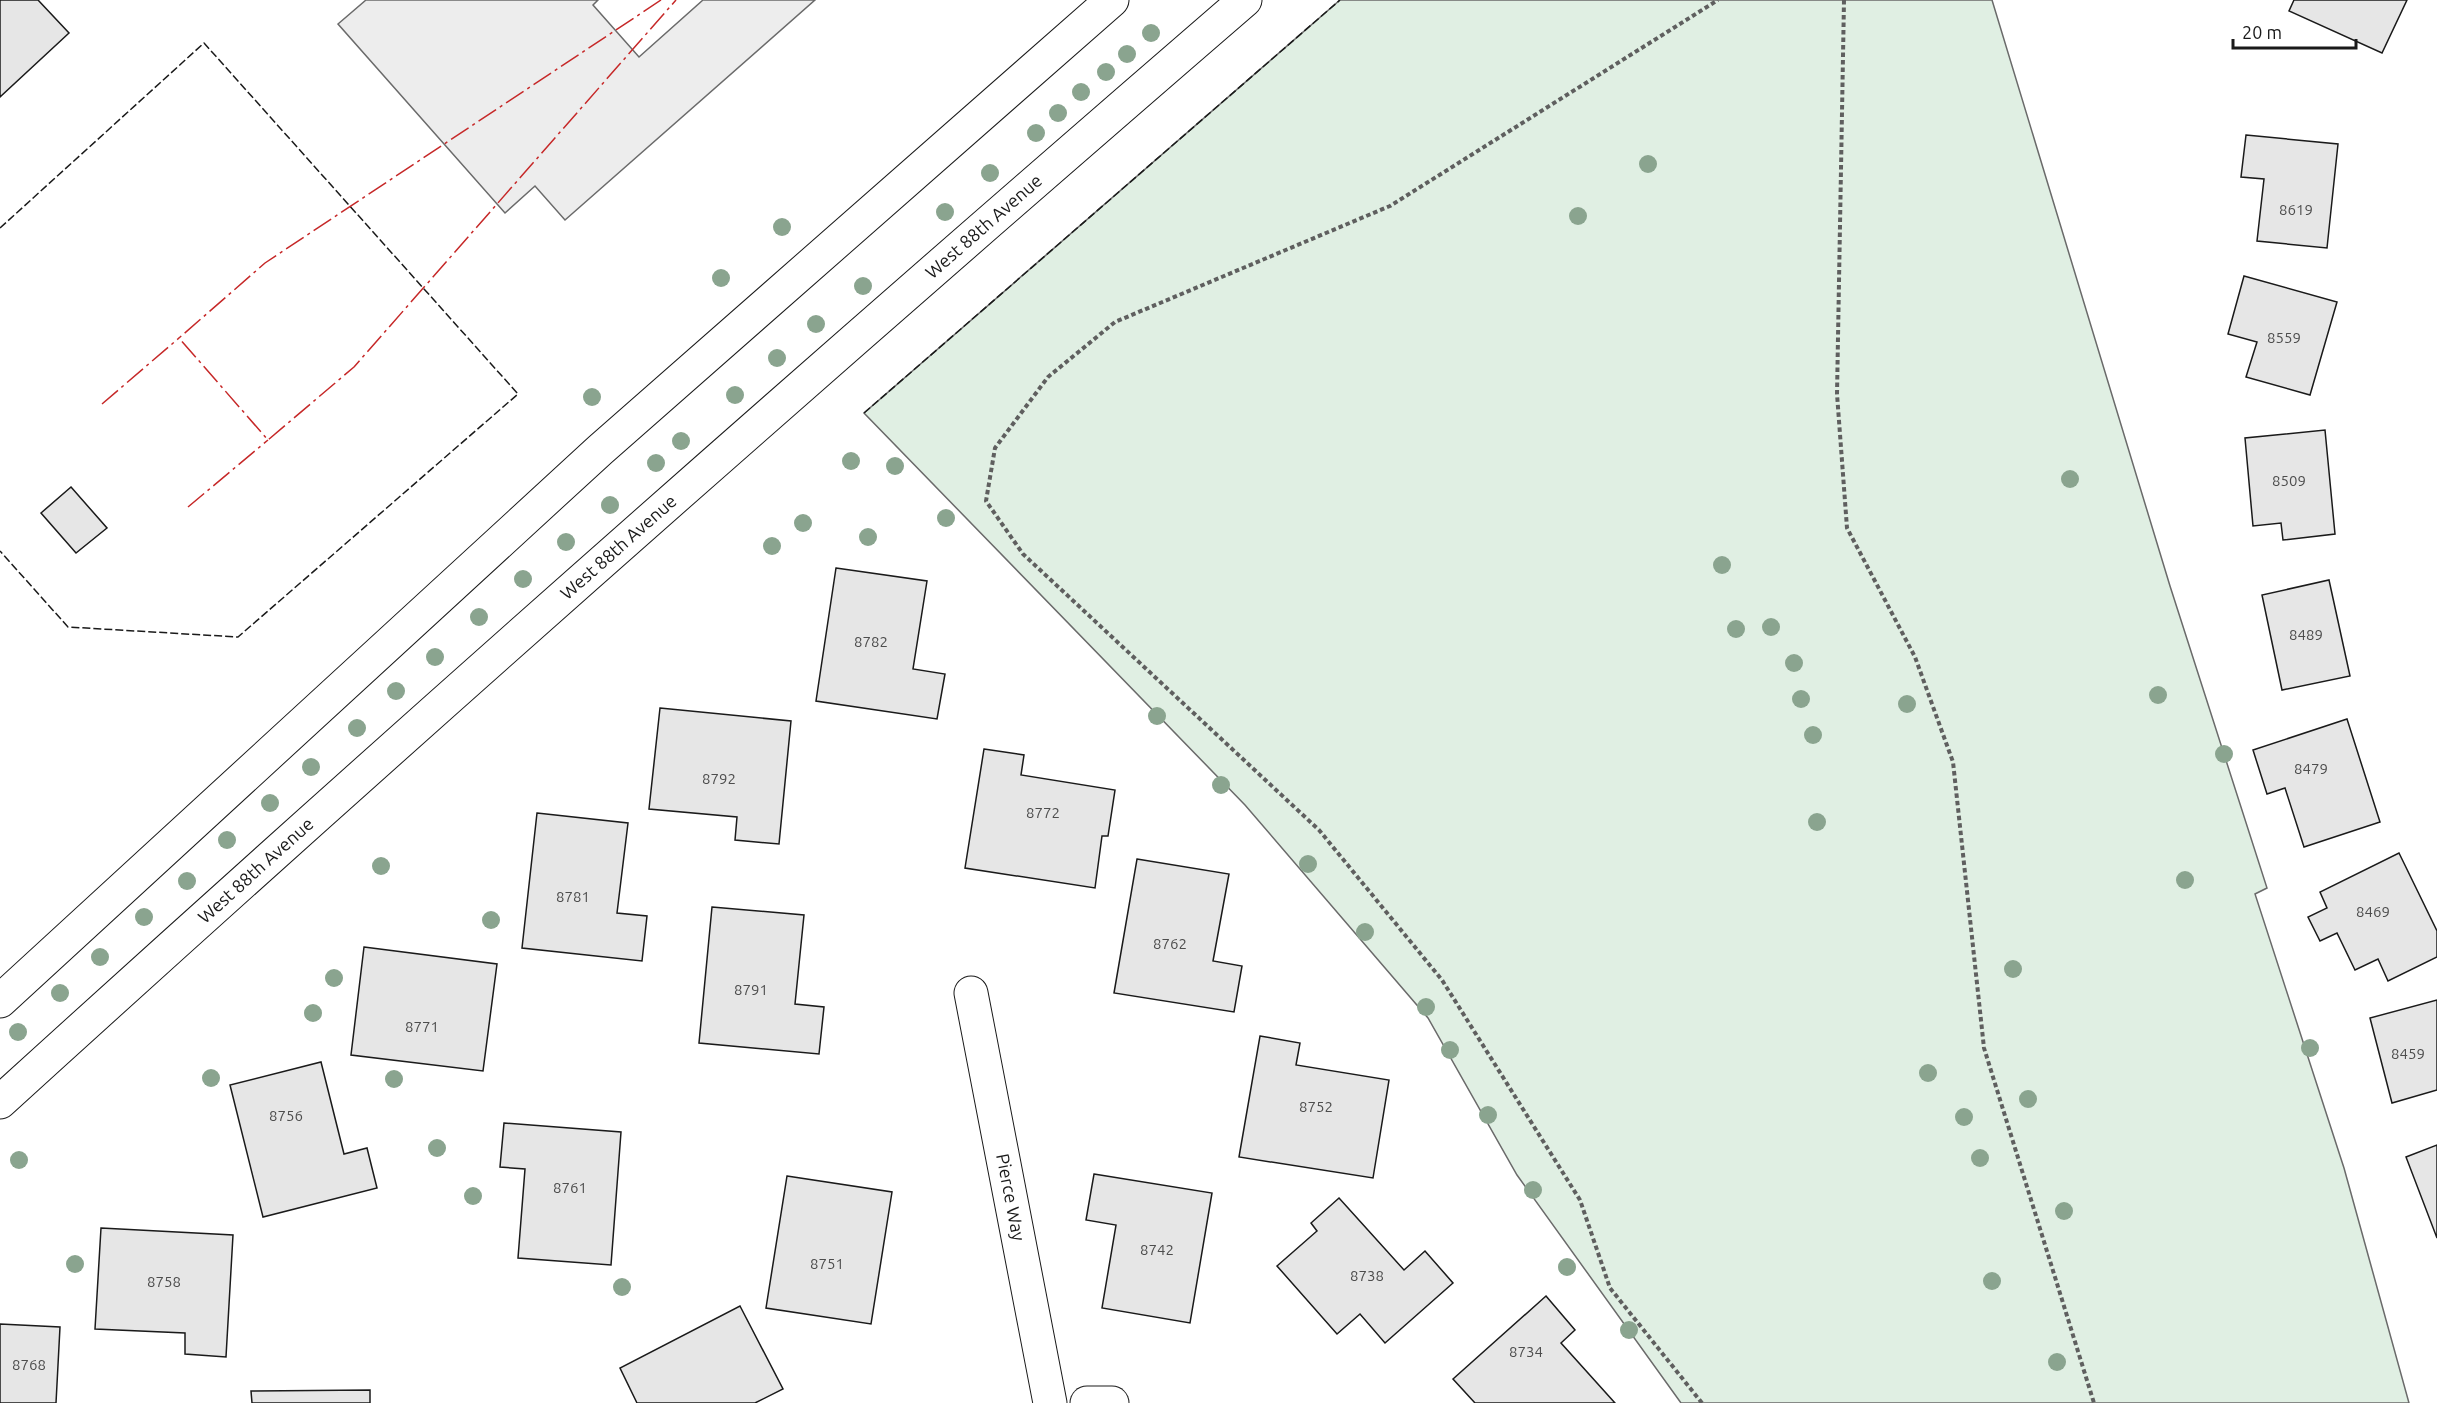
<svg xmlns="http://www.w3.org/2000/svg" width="2437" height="1403" viewBox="0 0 2437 1403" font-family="Ubuntu,sans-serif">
<rect width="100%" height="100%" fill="#fff"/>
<polygon fill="#e0efe3" stroke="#6a6a6a" stroke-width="1.5" points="1340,0 1992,0 2170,586 2267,888 2255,894 2344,1168 2409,1403 1681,1403 1517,1175 1428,1018 1245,805 864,413"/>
<polygon fill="#ededed" stroke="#6a6a6a" stroke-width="1.5" points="366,0 598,0 593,5 639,57 703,0 815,0 565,220 535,186 505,213 338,24"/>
<g fill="#e6e6e6" stroke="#1a1a1a" stroke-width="1.5">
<polygon points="0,0 38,0 69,33 0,97"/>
<polygon points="2294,0 2407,0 2382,53 2289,11"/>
<polygon points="2246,135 2338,144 2327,248 2257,241 2264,179 2241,177"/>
<polygon points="2244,276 2337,302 2310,395 2246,377 2257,342 2228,334"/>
<polygon points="2325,430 2335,534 2283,540 2281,523 2253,526 2245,438"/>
<polygon points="71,487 107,528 76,553 41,513"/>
<polygon points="836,568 927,581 913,669 945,674 937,719 816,701"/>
<polygon points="2329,580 2350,676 2282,690 2262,595"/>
<polygon points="660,708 791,721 779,844 735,840 737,817 649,809"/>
<polygon points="2347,719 2380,822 2304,847 2285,788 2267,794 2253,750"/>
<polygon points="984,749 1024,755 1021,775 1115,790 1108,836 1102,836 1095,888 965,868"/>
<polygon points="537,813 628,823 617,913 647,916 642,961 522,948"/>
<polygon points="2399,853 2437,931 2437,957 2388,981 2378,959 2355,970 2337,933 2320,941 2308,917 2327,908 2320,892"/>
<polygon points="1137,859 1229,874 1213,961 1242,966 1234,1012 1114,993"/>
<polygon points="712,907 804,915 795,1004 824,1007 819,1054 699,1043"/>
<polygon points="364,947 497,964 483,1071 351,1055"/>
<polygon points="2437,1000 2437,1090 2392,1103 2370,1018"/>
<polygon points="1260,1036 1300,1043 1296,1065 1389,1080 1373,1178 1239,1157"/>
<polygon points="321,1062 344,1154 367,1148 377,1188 263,1217 230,1085"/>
<polygon points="504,1123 621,1132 611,1265 518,1258 525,1169 500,1167"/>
<polygon points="2437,1145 2437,1238 2406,1157"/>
<polygon points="1094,1174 1212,1193 1190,1323 1102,1308 1116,1225 1086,1220"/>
<polygon points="787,1176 892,1192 871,1324 766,1308"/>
<polygon points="1339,1198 1404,1270 1425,1251 1453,1283 1385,1343 1360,1314 1337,1334 1277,1266 1317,1231 1311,1223"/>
<polygon points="101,1228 233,1235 226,1357 185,1354 185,1333 95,1329"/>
<polygon points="1546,1296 1575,1330 1561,1343 1615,1403 1475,1403 1453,1379"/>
<polygon points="740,1306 783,1389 755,1403 637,1403 620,1368"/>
<polygon points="0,1324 60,1327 56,1403 0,1403"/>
<polygon points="370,1390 370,1403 252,1403 251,1391"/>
</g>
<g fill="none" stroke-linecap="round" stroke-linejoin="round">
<defs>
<g id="street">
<path id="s1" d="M 971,993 L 1050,1403"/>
</g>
<polyline id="secondary" points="1087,1403 1112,1403"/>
<g id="primary">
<polyline points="0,1001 600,450 1112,0"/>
<path id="s2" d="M 0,1102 C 410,729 826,362 1245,0"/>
</g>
</defs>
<use href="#street" stroke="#1a1a1a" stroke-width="35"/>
<use href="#secondary" stroke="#1a1a1a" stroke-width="35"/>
<use href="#primary" stroke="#1a1a1a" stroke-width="35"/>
<g stroke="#5f5f5f" stroke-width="4" stroke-dasharray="4.5 3" stroke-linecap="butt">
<polyline points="1844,0 1837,394 1847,528 1915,657 1953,762 1984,1048 2094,1403"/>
<polyline points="1702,1403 1610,1288 1580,1200 1442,980 1319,830 1023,554 986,501 995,448 1048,377 1115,322 1390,206 1718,0"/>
</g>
<use href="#street" stroke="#fff" stroke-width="33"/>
<use href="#secondary" stroke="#fff" stroke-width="33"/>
<use href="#primary" stroke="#fff" stroke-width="33"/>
<g stroke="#1a1a1a" stroke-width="1.5" stroke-dasharray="8 3" stroke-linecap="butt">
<polyline points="0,228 204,43 518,394 238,637 68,627 0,551"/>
<polyline points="864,413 1340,0"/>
</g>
<g stroke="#c62828" stroke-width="1.5" stroke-dasharray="21 4.5 3 4.5" stroke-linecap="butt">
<polyline points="661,0 265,263 179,338 268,440 354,367 676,0"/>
<polyline points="102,404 179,338"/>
<polyline points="188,507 268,440"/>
</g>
</g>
<g fill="#8aa48f">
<circle cx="1151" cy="33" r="9"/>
<circle cx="1127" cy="54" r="9"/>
<circle cx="1106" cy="72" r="9"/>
<circle cx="1081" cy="92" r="9"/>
<circle cx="1058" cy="113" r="9"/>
<circle cx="1036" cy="133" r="9"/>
<circle cx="1648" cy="164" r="9"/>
<circle cx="990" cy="173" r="9"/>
<circle cx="945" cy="212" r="9"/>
<circle cx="1578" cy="216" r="9"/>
<circle cx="782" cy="227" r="9"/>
<circle cx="721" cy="278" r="9"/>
<circle cx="863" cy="286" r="9"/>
<circle cx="816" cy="324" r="9"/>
<circle cx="777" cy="358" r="9"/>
<circle cx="735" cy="395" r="9"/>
<circle cx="592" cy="397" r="9"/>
<circle cx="681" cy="441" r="9"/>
<circle cx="851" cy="461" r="9"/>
<circle cx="656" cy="463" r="9"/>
<circle cx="895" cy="466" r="9"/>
<circle cx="2070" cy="479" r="9"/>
<circle cx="610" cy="505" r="9"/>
<circle cx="946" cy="518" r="9"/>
<circle cx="803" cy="523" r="9"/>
<circle cx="868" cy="537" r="9"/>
<circle cx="566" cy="542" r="9"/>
<circle cx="772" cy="546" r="9"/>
<circle cx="1722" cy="565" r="9"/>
<circle cx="523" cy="579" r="9"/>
<circle cx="479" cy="617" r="9"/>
<circle cx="1771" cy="627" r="9"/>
<circle cx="1736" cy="629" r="9"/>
<circle cx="435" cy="657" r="9"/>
<circle cx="1794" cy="663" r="9"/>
<circle cx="396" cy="691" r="9"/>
<circle cx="2158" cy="695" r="9"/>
<circle cx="1801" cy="699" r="9"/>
<circle cx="1907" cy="704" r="9"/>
<circle cx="1157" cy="716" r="9"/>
<circle cx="357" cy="728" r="9"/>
<circle cx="1813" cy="735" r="9"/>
<circle cx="2224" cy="754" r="9"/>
<circle cx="311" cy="767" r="9"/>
<circle cx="1221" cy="785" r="9"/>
<circle cx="270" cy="803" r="9"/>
<circle cx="1817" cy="822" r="9"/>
<circle cx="227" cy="840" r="9"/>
<circle cx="1308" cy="864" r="9"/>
<circle cx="381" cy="866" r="9"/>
<circle cx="2185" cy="880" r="9"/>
<circle cx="187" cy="881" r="9"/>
<circle cx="144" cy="917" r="9"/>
<circle cx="491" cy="920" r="9"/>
<circle cx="1365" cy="932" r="9"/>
<circle cx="100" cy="957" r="9"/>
<circle cx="2013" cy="969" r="9"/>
<circle cx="334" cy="978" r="9"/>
<circle cx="60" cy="993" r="9"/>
<circle cx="1426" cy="1007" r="9"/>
<circle cx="313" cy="1013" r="9"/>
<circle cx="18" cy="1032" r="9"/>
<circle cx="2310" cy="1048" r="9"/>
<circle cx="1450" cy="1050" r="9"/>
<circle cx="1928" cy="1073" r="9"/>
<circle cx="211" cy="1078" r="9"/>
<circle cx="394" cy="1079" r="9"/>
<circle cx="2028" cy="1099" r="9"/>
<circle cx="1488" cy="1115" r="9"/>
<circle cx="1964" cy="1117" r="9"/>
<circle cx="437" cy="1148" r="9"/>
<circle cx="1980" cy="1158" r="9"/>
<circle cx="19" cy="1160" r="9"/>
<circle cx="1533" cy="1190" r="9"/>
<circle cx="473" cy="1196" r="9"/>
<circle cx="2064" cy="1211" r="9"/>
<circle cx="75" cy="1264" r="9"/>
<circle cx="1567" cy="1267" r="9"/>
<circle cx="1992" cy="1281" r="9"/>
<circle cx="622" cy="1287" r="9"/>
<circle cx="1629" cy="1330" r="9"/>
<circle cx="2057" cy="1362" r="9"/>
</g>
<g text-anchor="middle" stroke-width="4.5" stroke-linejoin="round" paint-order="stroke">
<g font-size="15" fill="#4d4d4d">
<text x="2296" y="215">8619</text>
<text x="2284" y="343">8559</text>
<text x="2289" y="486">8509</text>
<text x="2306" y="640">8489</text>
<text x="871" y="647">8782</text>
<text x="2311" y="774">8479</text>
<text x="719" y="784">8792</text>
<text x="1043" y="818">8772</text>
<text x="573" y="902">8781</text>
<text x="2373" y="917">8469</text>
<text x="1170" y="949">8762</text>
<text x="751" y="995">8791</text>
<text x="422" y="1032">8771</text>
<text x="2408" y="1059">8459</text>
<text x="1316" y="1112">8752</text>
<text x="286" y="1121">8756</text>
<text x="570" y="1193">8761</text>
<text x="1157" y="1255">8742</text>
<text x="827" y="1269">8751</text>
<text x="1367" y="1281">8738</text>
<text x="164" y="1287">8758</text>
<text x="1526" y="1357">8734</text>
<text x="29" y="1370">8768</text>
</g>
<g font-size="18" fill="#1a1a1a" stroke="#fff">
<text dy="6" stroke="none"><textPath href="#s2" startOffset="1317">West 88th Avenue</textPath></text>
<text dy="6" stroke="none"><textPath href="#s2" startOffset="831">West 88th Avenue</textPath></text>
<text dy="6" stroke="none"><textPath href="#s2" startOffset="345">West 88th Avenue</textPath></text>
<text dy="6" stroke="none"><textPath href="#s1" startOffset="208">Pierce Way</textPath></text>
</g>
</g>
<path d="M2233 39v9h123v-9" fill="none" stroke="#1a1a1a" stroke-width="3"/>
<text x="2242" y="39" font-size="18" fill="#1a1a1a" stroke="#ffffff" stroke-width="4.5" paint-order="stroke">20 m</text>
</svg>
